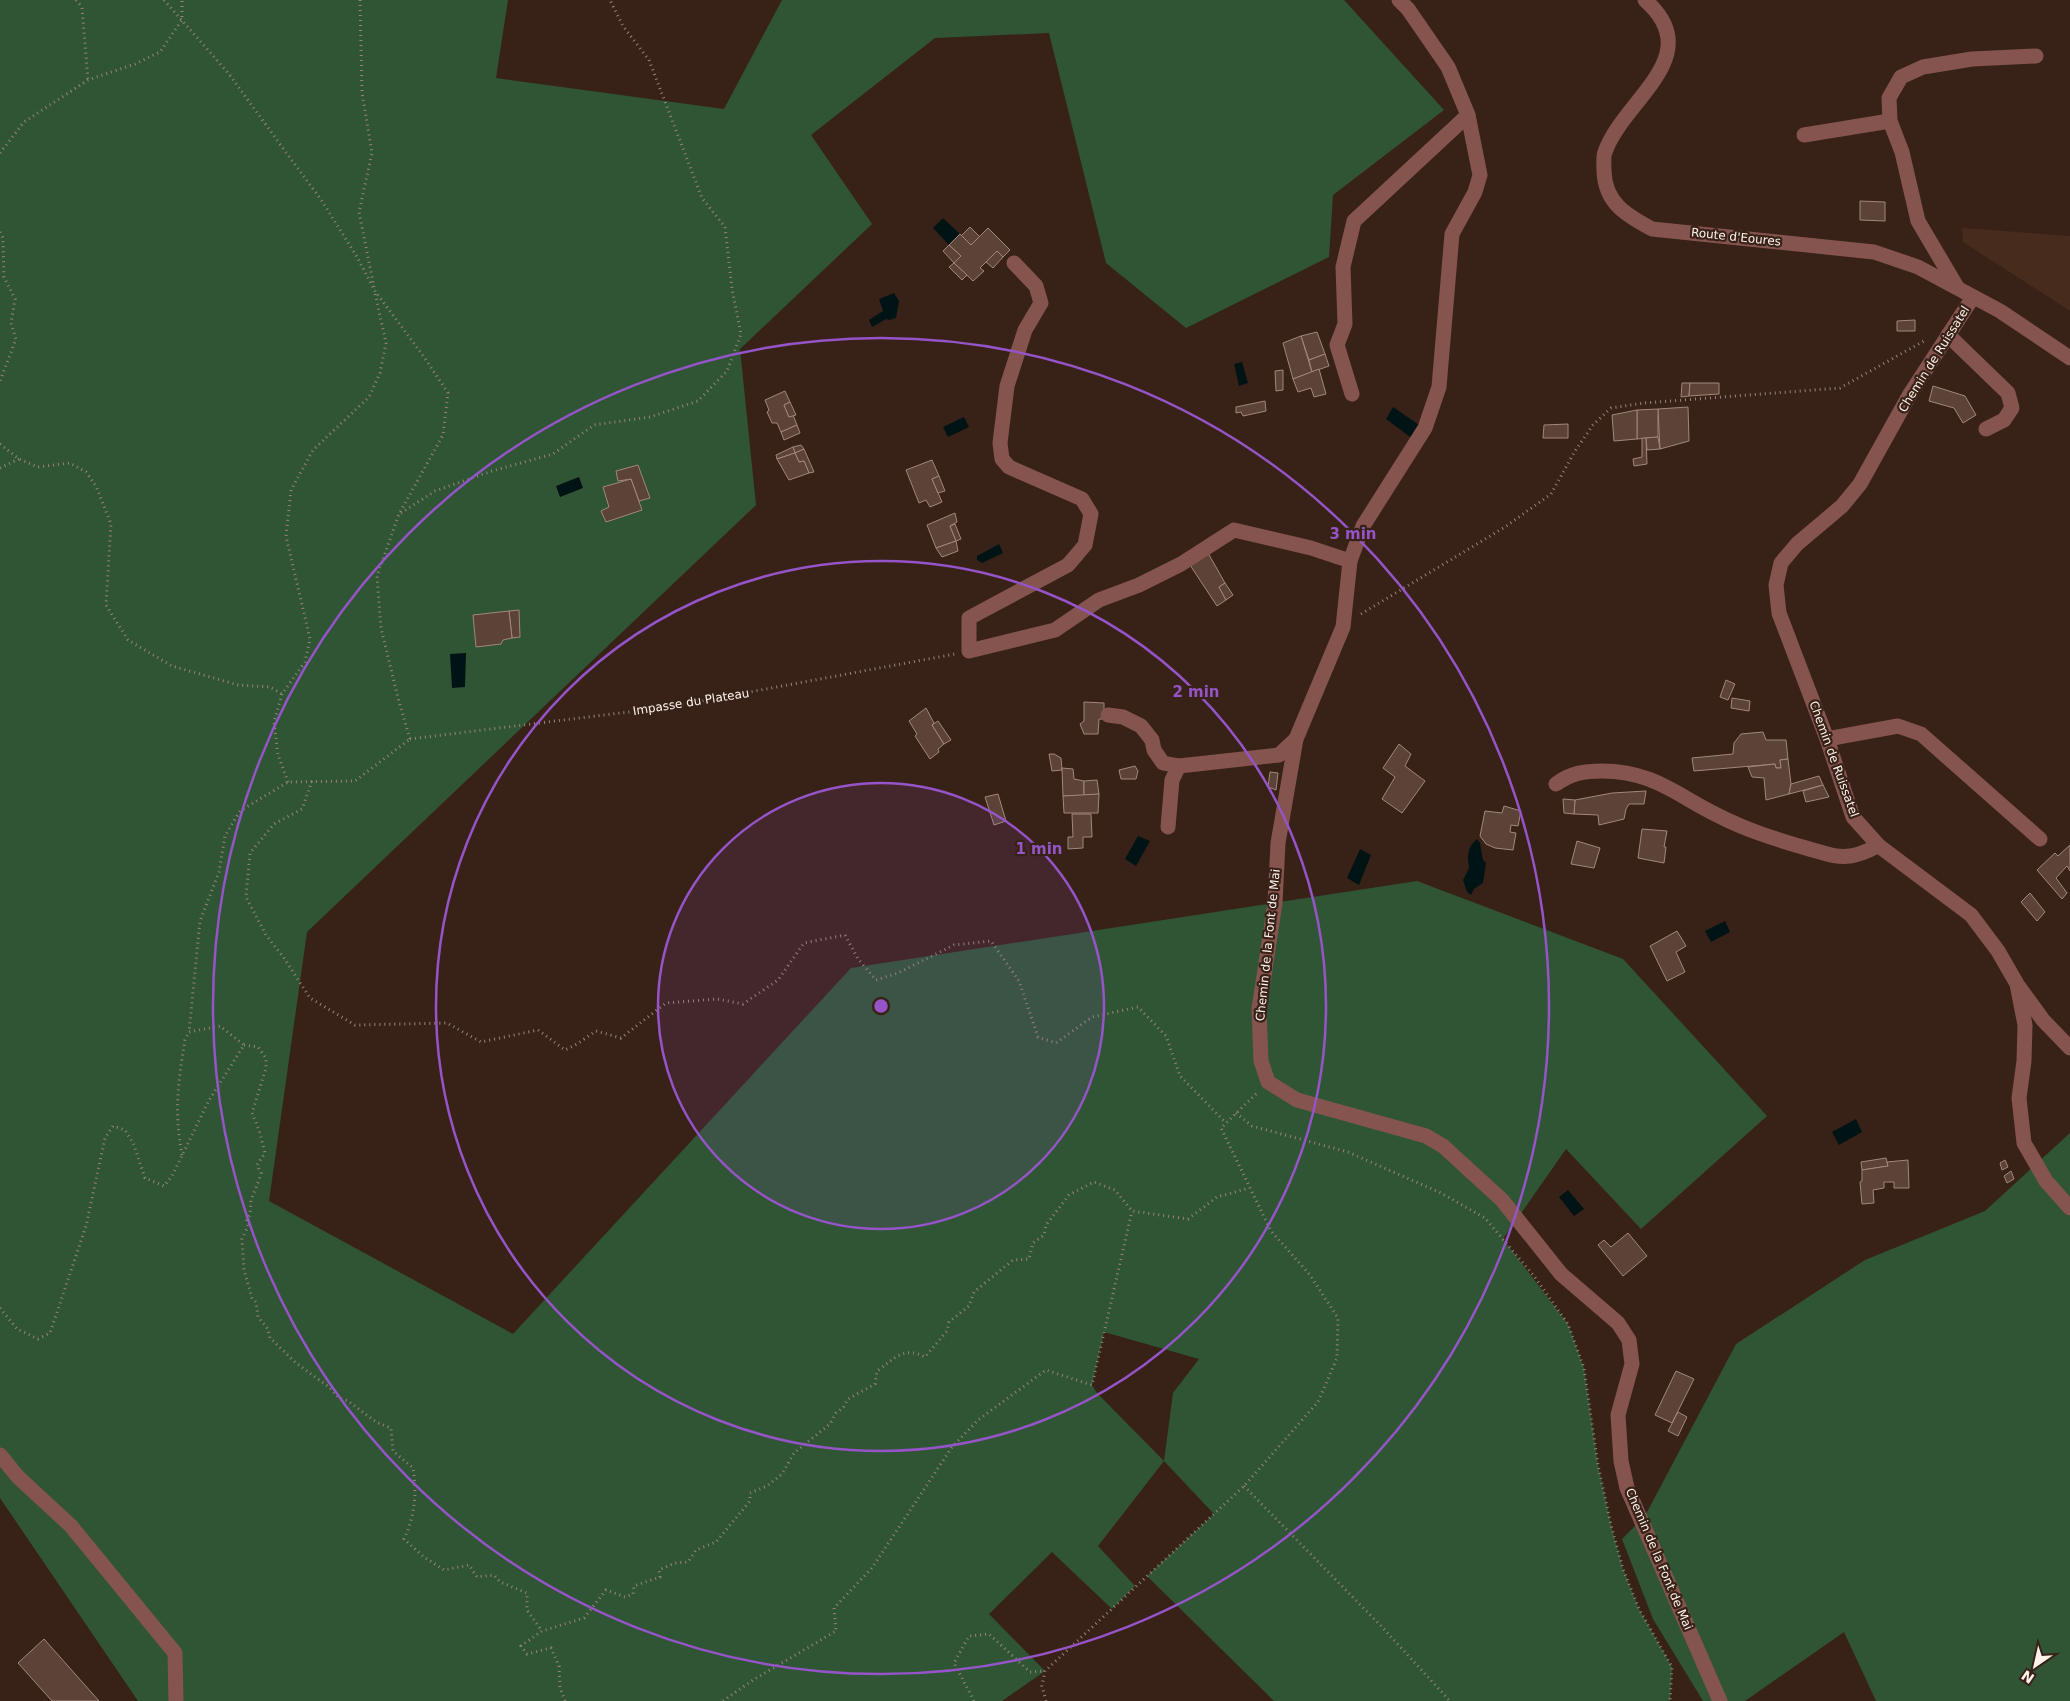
<svg xmlns="http://www.w3.org/2000/svg" width="2070" height="1701" viewBox="0 0 2070 1701" font-family="'DejaVu Sans',sans-serif">
<rect width="100%" height="100%" fill="#382217"/>
<polygon fill="#472b1d" points="1962,228 2070,236 2070,311 1963,242"/>
<g fill="#305534" fill-rule="evenodd">
<path d="M 0,0 L 508,0 L 496,78 L 724,109 L 782,0 L 1344,0 L 1444,110 L 1333,195 L 1329,257 L 1186,328 L 1106,263 L 1049,33 L 935,38 L 811,135 L 872,224 L 740,349 L 756,505 L 307,932 L 269,1201 L 513,1334 L 851,968 L 1417,881 L 1623,959 L 1767,1116 L 1641,1229 L 1566,1149 L 1503,1239 L 1568,1324 L 1584,1368 L 1598,1465 L 1611,1525 L 1623,1569 L 1639,1609 L 1672,1667 L 1670,1701 L 1274,1701 L 1147,1576 L 1214,1514 L 1164,1461 L 1098,1546 L 1135,1586 L 1112,1609 L 1052,1552 L 989,1614 L 1045,1671 L 1002,1701 L 138,1701 L 0,1498 ZM 1104,1332 L 1199,1359 L 1173,1393 L 1164,1461 L 1097,1393 L 1092,1385 Z"/>
<polygon points="2070,1133 2070,1701 1876,1701 1844,1632 1745,1701 1703,1701 1653,1619 1622,1539 1645,1516 1736,1344 1865,1260 1985,1211"/>
</g>
<g fill="#001415">
<polygon points="943,218 960,234 949,245 933,228"/>
<polygon points="894,293 899,301 896,318 889,320 886,319 872,327 869,320 883,311 879,299"/>
<polygon points="1242,362 1248,383 1239,386 1234,364"/>
<polygon points="1393,407 1419,425 1413,439 1386,419"/>
<polygon points="964,417 969,427 948,437 943,427"/>
<polygon points="579,477 583,488 560,497 556,486"/>
<polygon points="999,544 1003,553 982,563 977,560 977,556"/>
<polygon points="466,653 465,687 452,688 450,654"/>
<polygon points="1138,836 1150,841 1136,866 1125,859"/>
<path d="M 1477,839 L 1480,843 L 1483,860 L 1486,863 L 1483,883 L 1474,889 L 1471,895 L 1467,892 L 1463,880 L 1469,868 C 1467,855 1467,848 1477,839 Z"/>
<polygon points="1360,849 1371,855 1359,885 1347,878"/>
<polygon points="1725,921 1730,932 1711,942 1705,931"/>
<polygon points="1856,1119 1862,1132 1839,1145 1832,1132"/>
<polygon points="1568,1190 1584,1209 1574,1216 1559,1197"/>
</g>
<g fill="#5b4337" stroke="#a3877a">
<polygon points="1860,201 1885,202 1885,221 1860,220"/>
<polygon points="970,227 980,237 971,245 961,236"/>
<polygon points="988,228 1010,250 1003,257 997,251 980,268 984,271 973,281 954,263 961,256 949,245 960,234 971,245"/>
<polygon points="949,245 961,256 954,263 943,251"/>
<polygon points="997,251 1003,257 993,268 986,262"/>
<polygon points="954,263 967,275 962,280 949,267"/>
<polygon points="1915,320 1915,331 1897,331 1897,321"/>
<polygon points="1317,332 1325,354 1309,360 1301,336"/>
<polygon points="1301,336 1312,372 1293,379 1283,343"/>
<polygon points="1325,354 1329,366 1312,372 1309,360"/>
<polygon points="1319,369 1326,394 1314,397 1311,388 1298,392 1293,379"/>
<polygon points="1283,370 1283,390 1276,391 1275,371"/>
<polygon points="1682,383 1690,383 1689,396 1681,397"/>
<polygon points="1690,383 1719,383 1719,394 1689,396"/>
<polygon points="1933,386 1965,396 1976,415 1963,423 1954,408 1929,401"/>
<polygon points="785,391 790,402 784,405 789,417 793,415 797,425 781,432 777,423 772,423 767,412 769,410 765,400"/>
<polygon points="1265,401 1266,411 1243,416 1241,412 1236,413 1236,407"/>
<polygon points="790,402 796,415 789,417 784,405"/>
<polygon points="1688,407 1689,441 1660,449 1658,409"/>
<polygon points="1658,409 1658,437 1637,439 1637,410"/>
<polygon points="1637,410 1637,439 1614,441 1612,415"/>
<polygon points="1568,424 1568,438 1543,438 1544,425"/>
<polygon points="797,425 800,433 784,440 781,432"/>
<polygon points="1658,437 1660,449 1647,450 1646,438"/>
<polygon points="1642,438 1646,438 1647,464 1634,466 1633,459 1642,457"/>
<polygon points="801,445 804,449 795,453 793,447"/>
<polygon points="793,447 795,453 777,459 776,455"/>
<polygon points="804,449 814,472 809,473 804,461 799,462 795,453"/>
<polygon points="795,453 799,462 804,461 809,473 789,480 777,459"/>
<polygon points="932,460 939,476 932,479 942,502 930,507 926,500 919,503 906,470"/>
<polygon points="638,465 650,498 639,501 631,479 618,481 616,471"/>
<polygon points="939,476 945,491 938,493 932,479"/>
<polygon points="631,479 642,510 606,522 601,511 609,507 603,487"/>
<polygon points="955,513 957,522 950,526 956,541 936,548 927,525"/>
<polygon points="955,524 961,539 956,541 950,526"/>
<polygon points="956,541 958,551 942,557 936,548"/>
<polygon points="1208,553 1225,583 1219,587 1226,600 1217,606 1190,565"/>
<polygon points="1225,583 1233,595 1226,600 1219,587"/>
<polygon points="519,610 520,637 512,638 509,611"/>
<polygon points="509,611 512,638 503,640 501,644 476,647 473,615"/>
<polygon points="1726,680 1735,684 1728,700 1720,697"/>
<polygon points="1732,698 1750,701 1749,711 1731,708"/>
<polygon points="1084,702 1104,703 1104,719 1099,719 1098,734 1084,734 1080,724 1084,721"/>
<polygon points="926,708 934,723 932,725 944,744 938,749 939,752 930,759 915,736 917,734 909,721"/>
<polygon points="938,721 951,740 944,744 932,725"/>
<polygon points="1763,732 1766,740 1786,740 1788,759 1780,760 1781,768 1776,768 1775,764 1694,771 1692,758 1733,754 1734,743 1741,734"/>
<polygon points="1399,744 1411,754 1405,766 1425,781 1402,813 1382,799 1395,777 1383,768"/>
<polygon points="1049,754 1054,754 1061,758 1062,770 1052,771"/>
<polygon points="1788,759 1791,784 1789,794 1766,800 1764,778 1752,777 1748,767 1775,764 1776,768 1781,768 1780,760"/>
<polygon points="1135,766 1138,771 1136,779 1121,779 1119,770"/>
<polygon points="1062,768 1073,769 1074,779 1084,781 1084,796 1063,796"/>
<polygon points="1270,772 1278,773 1276,790 1268,787"/>
<polygon points="1819,776 1823,785 1789,794 1791,784"/>
<polygon points="1097,780 1099,794 1084,796 1084,781"/>
<polygon points="1823,785 1829,797 1806,802 1803,791"/>
<polygon points="1646,791 1644,804 1629,804 1626,809 1624,819 1599,825 1598,815 1574,814 1575,800 1612,793"/>
<polygon points="998,794 1006,821 994,825 985,797"/>
<polygon points="1099,794 1098,813 1064,813 1063,796"/>
<polygon points="1563,799 1575,800 1574,814 1564,813"/>
<polygon points="1504,806 1521,811 1518,826 1511,825 1510,832 1516,833 1513,850 1495,848 1486,844 1480,836 1485,811 1502,813"/>
<polygon points="1072,814 1091,814 1092,837 1083,837 1083,848 1068,849 1068,837 1073,837"/>
<polygon points="1642,829 1667,831 1664,847 1666,847 1664,863 1638,858"/>
<polygon points="1577,841 1600,848 1594,868 1571,864"/>
<polygon points="2070,845 2070,871 2067,866 2056,878 2067,893 2062,899 2037,870 2055,853 2058,856"/>
<polygon points="2030,893 2045,912 2037,921 2021,902"/>
<polygon points="1677,931 1686,946 1676,952 1685,972 1667,981 1650,946"/>
<polygon points="1886,1158 1888,1166 1862,1170 1861,1162"/>
<polygon points="1908,1160 1909,1188 1894,1188 1894,1182 1884,1182 1884,1188 1873,1190 1874,1203 1862,1204 1860,1182 1862,1181 1862,1170 1888,1166 1887,1162"/>
<polygon points="2005,1160 2008,1167 2002,1170 2000,1163"/>
<polygon points="2011,1171 2014,1179 2007,1183 2004,1176"/>
<polygon points="1628,1233 1647,1256 1623,1276 1598,1245 1604,1240 1611,1247"/>
<polygon points="1676,1371 1694,1379 1672,1423 1655,1415"/>
<polygon points="1678,1412 1687,1417 1678,1436 1668,1431"/>
<polygon points="44,1639 99,1701 52,1701 18,1663"/>
</g>
<g fill="none" stroke-linecap="round" stroke-linejoin="round">
<g stroke="#95847c" stroke-width="3" stroke-dasharray="1 4" stroke-linecap="butt">
<polyline points="76,0 82,7 88,80"/>
<polyline points="164,0 229,74 285,151 322,201 357,257 375,291 424,357 448,393 443,435 399,514 377,576 381,628 398,698 410,739"/>
<polyline points="360,0 362,92 372,153 359,212 374,287"/>
<polyline points="0,153 24,122 88,80 135,64 160,52 182,20 182,0"/>
<polyline points="0,232 3,238 4,277 15,299 11,323 16,339 0,381"/>
<polyline points="0,444 19,459 38,467 70,463 86,472 96,486 111,524 106,605 128,640 172,666 238,685 270,687 282,694"/>
<polyline points="0,468 19,459"/>
<polyline points="401,513 435,491 492,471 553,454 594,425 650,417 698,401 727,371 741,334 732,289 725,227 702,198 649,60 623,26 610,0"/>
<polyline points="1361,614 1505,527 1551,494 1575,451 1593,425 1611,408 1644,403 1840,388 1924,341"/>
<polyline points="410,739 669,707 955,654"/>
<polyline points="312,781 302,809 274,824 250,853 246,897 266,935 284,958 310,998 355,1025 447,1023 481,1042 538,1030 565,1050 577,1044 596,1031 621,1038 666,1003 717,999 743,1004 778,980 804,943 845,935 858,959 876,980 898,973 954,945 991,941 1019,981 1038,1037 1056,1043 1092,1017 1138,1007 1166,1036 1180,1076 1226,1123"/>
<polyline points="288,782 278,755 274,722 282,694 305,662 310,639 286,536 291,490 313,450 369,397 380,373 386,343 375,293"/>
<path d="M 244,1045 L 258,1047 L 266,1058 L 266,1068 L 252,1113 L 259,1130 L 265,1153 L 257,1165 L 261,1173 L 259,1180 L 251,1200 L 250,1215 L 247,1220 L 248,1226 L 242,1239 L 244,1270 L 252,1298 L 256,1302 L 258,1317 L 268,1329 L 270,1338 L 295,1362 L 330,1388 L 339,1398 L 348,1401 L 376,1422 L 391,1428 L 393,1451 L 413,1468 C 417,1492 415,1516 404,1539 L 424,1557 L 444,1570 L 469,1565 L 477,1577 L 494,1575 L 500,1582 L 527,1593 L 527,1610 L 542,1631"/>
<polyline points="1236,1113 1252,1126 1348,1152 1441,1193 1485,1218 1534,1276 1568,1324 1584,1368 1598,1465 1611,1525 1623,1569 1639,1609 1672,1667 1670,1701"/>
<path d="M 182,1155 C 174,1111 178,1083 185,1040 L 189,1032"/>
<polyline points="0,1308 17,1329 38,1339 50,1333 86,1226 105,1138 113,1126 125,1130 134,1145 145,1178 164,1186 172,1176 208,1102 244,1045 220,1026 189,1032 200,921 219,872 225,836 240,811 288,782 355,781 410,739"/>
<polyline points="1244,1486 1381,1626 1450,1701"/>
<path d="M 565,1701 L 560,1688 L 559,1666 L 551,1648 L 527,1654 L 521,1646 L 542,1631 L 584,1618 L 606,1590 L 625,1597 L 633,1594 L 634,1586 L 660,1577 L 659,1570 L 675,1563 L 688,1562 L 696,1550 L 716,1542 L 750,1501 L 750,1493 L 767,1486 L 782,1474 L 794,1453 L 830,1424 L 836,1413 L 843,1408 L 848,1399 L 875,1384 L 877,1371 C 895,1358 904,1346 925,1357 L 947,1331 L 949,1322 L 969,1306 L 974,1292 L 1013,1260 L 1029,1259 L 1033,1243 L 1044,1235 L 1046,1225 L 1069,1195 L 1094,1182 L 1115,1190 L 1132,1211 L 1188,1219 L 1217,1197 L 1249,1188"/>
<polyline points="723,1701 753,1680 836,1631 834,1608 872,1568 952,1447 978,1420 1046,1370 1092,1385 1132,1211"/>
<polyline points="974,1701 954,1663 969,1636 989,1634 1030,1672 1045,1671"/>
<polyline points="1046,1701 1042,1686 1045,1671 1244,1486 1318,1402 1337,1358 1338,1318 1310,1275 1271,1231 1221,1128 1257,1093"/>
</g>
<g stroke="#85544f" stroke-width="15">
<polyline points="1399,0 1408,9 1448,67 1468,115 1480,175 1475,192 1452,234 1439,387 1425,428 1363,526 1350,561 1343,627 1296,739 1278,843 1275,903 1259,1009 1261,1061 1268,1082 1297,1100 1426,1136 1443,1146 1502,1200 1561,1274 1618,1323 1629,1340 1632,1364 1618,1415 1621,1461 1627,1488 1720,1701"/>
<path d="M 1645,0 C 1709,56 1623,100 1605,152 C 1603,157 1604,165 1604,171 C 1605,203 1626,215 1652,229 L 1874,252 L 1918,267 L 2000,311 L 2070,358"/>
<polyline points="1804,135 1890,121"/>
<polyline points="1014,263 1036,286 1041,303 1025,330 1007,386 1000,443 1002,459 1009,467 1082,499 1091,514 1085,545 1068,565 969,618 969,651 1055,630 1099,600 1139,585 1181,564 1234,530 1311,548 1350,561"/>
<polyline points="1957,287 1918,221 1902,152 1890,121 1889,98 1901,77 1923,67 1972,59 2036,56"/>
<polyline points="1973,297 1910,394 1860,484 1842,506 1797,544 1781,563 1776,585 1779,613 1827,739 1853,817 1879,846 1971,915 1998,951 2017,984 2025,1025 2024,1061 2019,1098 2024,1143 2046,1181 2070,1208"/>
<polyline points="1948,335 2008,393 2012,408 2004,420 1986,429"/>
<polyline points="1352,394 1337,345 1345,324 1343,267 1354,221 1468,115"/>
<polyline points="1108,715 1123,717 1141,726 1152,740 1154,750 1163,763 1179,766"/>
<polyline points="1827,739 1898,726 1921,734 2040,839"/>
<path d="M 1556,784 C 1571,773 1584,771 1602,771 C 1652,771 1675,794 1717,815 C 1746,830 1775,839 1806,848 C 1821,852 1835,858 1850,856 C 1860,855 1870,849 1879,846"/>
<polyline points="1168,827 1172,780 1179,766 1279,755 1296,739"/>
<polyline points="2019,987 2043,1020 2070,1048"/>
<polyline points="0,1455 18,1477 71,1526 175,1653 176,1701"/>
</g>
</g>
<circle cx="881" cy="1006" r="223" fill="#9554c8" fill-opacity=".12"/>
<g fill="none" stroke="#9554c8" stroke-width="2.5">
<circle cx="881" cy="1006" r="223"/>
<circle cx="881" cy="1006" r="445"/>
<circle cx="881" cy="1006" r="668"/>
</g>
<g text-anchor="middle" stroke-width="4.5" stroke-linejoin="round" paint-order="stroke">
<g font-size="12" fill="#fef2ec" stroke="#382217">
<text transform="translate(1736 237) rotate(6)" y="4">Route d'Eoures</text>
<text transform="translate(1934 359) rotate(-58)" y="4">Chemin de Ruissatel</text>
<text transform="translate(691 702) rotate(-9)" y="4">Impasse du Plateau</text>
<text transform="translate(1834 759) rotate(70)" y="4">Chemin de Ruissatel</text>
<text transform="translate(1268 945) rotate(-84)" y="4">Chemin de la Font de Mai</text>
<text transform="translate(1659 1559) rotate(67)" y="4">Chemin de la Font de Mai</text>
</g>
</g>
<circle cx="881" cy="1006" r="8" fill="#9554c8" stroke="#382217" stroke-width="2.5"/>
<g font-size="15" text-anchor="middle" font-weight="bold" fill="#9554c8" stroke="#382217" stroke-width="4.5" stroke-linejoin="round" paint-order="stroke">
<text x="1353" y="539">3 min</text>
<text x="1196" y="697">2 min</text>
<text x="1039" y="854">1 min</text>
</g>
<g transform="translate(2035 1666) rotate(214)" stroke="#382217" stroke-width="4" paint-order="stroke">
<path d="M0-4L9 19L0 12L-9 19Z" fill="#fef2ec"/>
<text y="-8" font-size="14" font-weight="bold" text-anchor="middle" fill="#fef2ec">N</text>
</g>
</svg>
